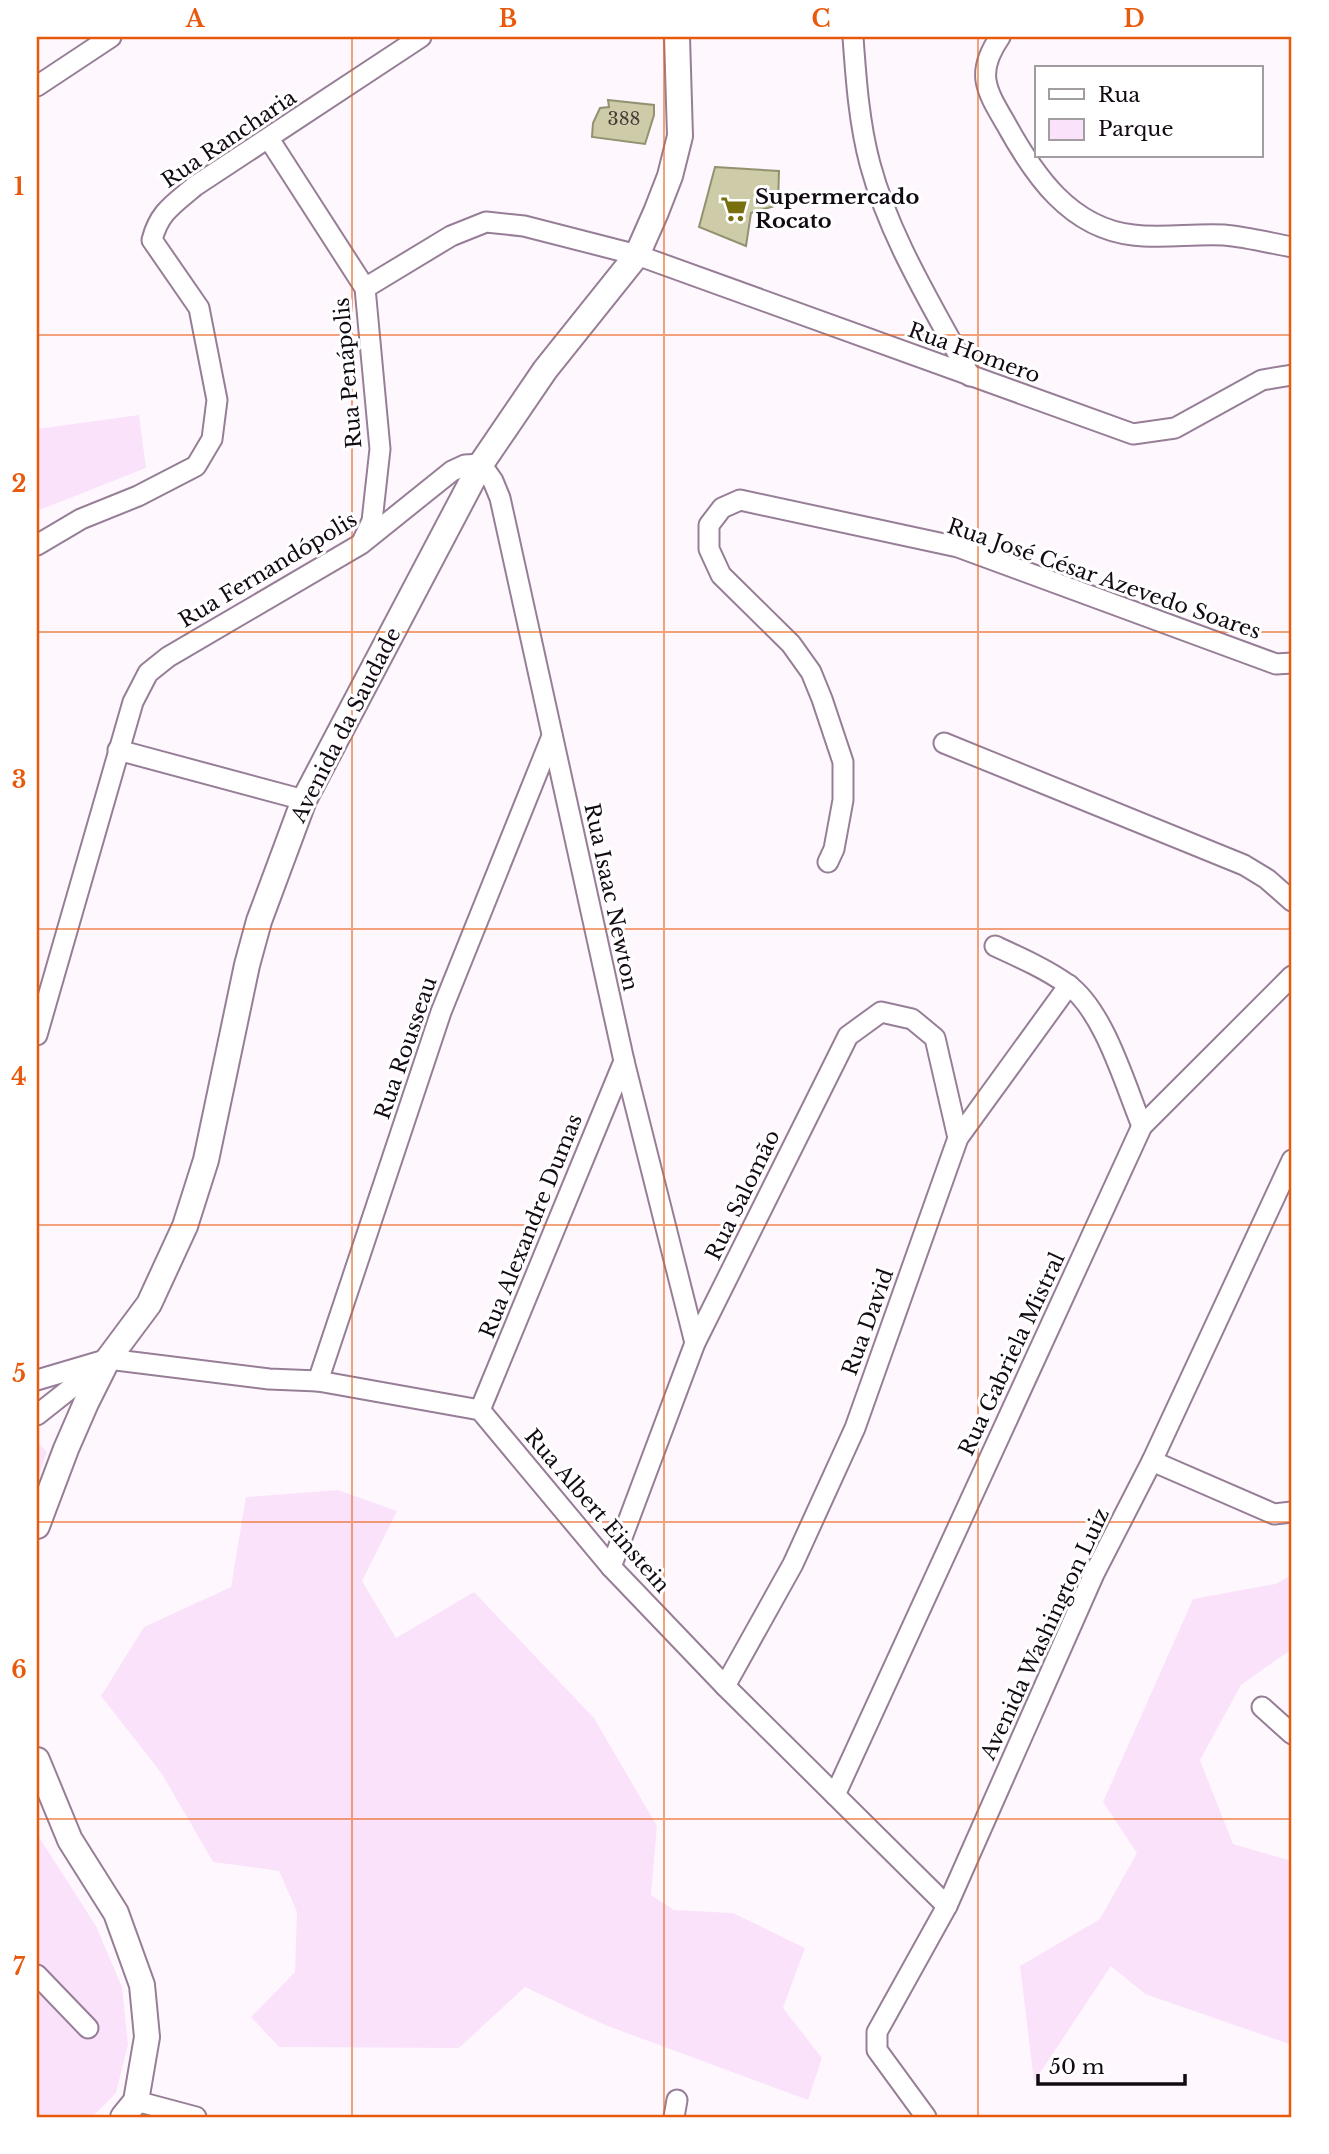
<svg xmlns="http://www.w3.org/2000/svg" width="1329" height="2154" viewBox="0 0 1329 2154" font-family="'Libre Baskerville',serif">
<rect width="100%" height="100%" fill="#fef8fe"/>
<g fill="#fae3fa">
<polygon points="139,415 146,468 37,511 37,429"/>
<polygon points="37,1441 47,1452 37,1481"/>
<polygon points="338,1490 397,1511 362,1581 396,1638 474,1592 594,1718 657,1826 651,1895 674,1910 733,1913 805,1948 783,2008 822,2058 808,2100 605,2025 525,1987 459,2048 279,2047 251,2017 295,1972 297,1912 279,1871 213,1862 162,1774 101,1696 144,1627 231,1587 246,1497"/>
<polygon points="1292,1575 1292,1649 1241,1685 1200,1760 1233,1844 1292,1861 1292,2045 1145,1994 1111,1966 1034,2082 1020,1966 1100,1919 1137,1853 1103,1802 1193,1599 1275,1584"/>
<polygon points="37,1834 96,1926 122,1987 128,2045 116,2093 92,2117 37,2117"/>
</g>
<g fill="#cecba9" stroke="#939170" stroke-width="2">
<polygon points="608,100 654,105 654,115 645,144 592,137 593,123 600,108 609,107"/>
<polygon points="715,167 779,171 778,205 751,213 746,246 699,227"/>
</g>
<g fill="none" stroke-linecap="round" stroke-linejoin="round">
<defs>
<g id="minor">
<path d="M 853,37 C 856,79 859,123 870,164 C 890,239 934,308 970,376"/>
<path d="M 1000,37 C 975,73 986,90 1006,124 C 1034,175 1070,228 1133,235 C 1163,239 1194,233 1224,235 C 1247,237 1270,243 1292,247"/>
<polyline points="37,86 111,37"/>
<polyline points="269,139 365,288 380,449 372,521 363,540"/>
<polyline points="365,288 451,236 486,222 524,226 637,255 1133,434 1175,428 1262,380 1292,375"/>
<path d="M 37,545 L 81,519 L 138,496 L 196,466 L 212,439 L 217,400 L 199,308 L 152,240 C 159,212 174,204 195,186 L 421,37"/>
<polyline points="944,743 1244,865 1267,879 1292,901"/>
<polyline points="118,750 304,800"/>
<polyline points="828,862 834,849 843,800 843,762 822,699 811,672 791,644 721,575 709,549 709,525 722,508 740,500 958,547 1276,664 1292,663"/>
<path d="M 995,946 C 1019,957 1046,969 1067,984 C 1104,1010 1125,1085 1142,1126"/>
<polyline points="37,1035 133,702 148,673 168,657 361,544 452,471 465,465 481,464 493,481 500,498 624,1061 695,1343"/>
<polyline points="37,1380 108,1359 269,1379 318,1381 480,1410 611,1567 725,1686 947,1906"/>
<polyline points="318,1381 441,1012 552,736"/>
<polyline points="480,1410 624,1061"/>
<polyline points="37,1415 99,1366"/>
<polyline points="1152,1461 1274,1514 1292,1512"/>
<polyline points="611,1567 695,1343 848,1036 881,1012 912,1019 935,1038 958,1138"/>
<polyline points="725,1686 793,1564 855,1428 958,1138 1069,985"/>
<polyline points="1262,1707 1292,1734"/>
<polyline points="835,1795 1142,1126 1292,976"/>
<polyline points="37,1975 88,2028"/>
<polyline points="136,2101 196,2117"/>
<polyline points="674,2117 677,2100"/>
<polyline points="926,2117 877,2050 877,2032 947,1906 1094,1574 1152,1461 1292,1160"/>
</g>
<g id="major">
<polyline points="37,1526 66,1449 86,1403 108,1359 149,1304 185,1226 206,1160 247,965 259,921 304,800 481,464 545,370 637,255 656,212 670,176 680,136 677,37"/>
<polyline points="37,1760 70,1840 116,1913 142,1985 147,2037 136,2101 123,2117"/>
</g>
</defs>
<use href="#minor" stroke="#977e97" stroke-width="23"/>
<use href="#major" stroke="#977e97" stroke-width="28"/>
<use href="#minor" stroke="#fff" stroke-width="19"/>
<use href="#major" stroke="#fff" stroke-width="24"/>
</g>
<path fill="none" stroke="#e8590c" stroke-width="2" stroke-opacity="0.55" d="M 352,37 L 352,2117M 664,37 L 664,2117M 978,37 L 978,2117M 37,335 L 1292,335M 37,632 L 1292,632M 37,929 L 1292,929M 37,1225 L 1292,1225M 37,1522 L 1292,1522M 37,1819 L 1292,1819"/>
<defs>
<symbol id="supermarket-bare" viewBox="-9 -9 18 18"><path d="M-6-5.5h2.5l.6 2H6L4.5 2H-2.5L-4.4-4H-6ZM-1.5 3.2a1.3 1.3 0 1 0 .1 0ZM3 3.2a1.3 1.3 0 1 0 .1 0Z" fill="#786f0e" stroke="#fff" stroke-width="2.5" paint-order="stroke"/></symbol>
</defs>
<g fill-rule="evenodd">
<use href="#supermarket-bare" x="715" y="190" width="38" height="38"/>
</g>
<g text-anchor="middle" stroke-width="6" stroke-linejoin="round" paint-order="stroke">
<g font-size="18" fill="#423a38">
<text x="624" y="125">388</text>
</g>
<g font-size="21" fill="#130a13" stroke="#fff">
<text transform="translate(229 139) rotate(-34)" y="7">Rua Rancharia</text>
<text transform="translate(974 353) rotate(20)" y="7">Rua Homero</text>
<text transform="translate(348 373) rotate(-95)" y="7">Rua Penápolis</text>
<text transform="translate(268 570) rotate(-31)" y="7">Rua Fernandópolis</text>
<text transform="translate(1104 579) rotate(19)" y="7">Rua José César Azevedo Soares</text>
<text transform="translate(346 725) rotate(-63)" y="7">Avenida da Saudade</text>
<text transform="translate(611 897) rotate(78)" y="7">Rua Isaac Newton</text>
<text transform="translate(406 1048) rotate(-71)" y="7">Rua Rousseau</text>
<text transform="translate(743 1195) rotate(-64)" y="7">Rua Salomão</text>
<text transform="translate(531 1226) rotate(-68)" y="7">Rua Alexandre Dumas</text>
<text transform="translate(868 1322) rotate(-70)" y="7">Rua David</text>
<text transform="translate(1012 1354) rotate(-65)" y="7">Rua Gabriela Mistral</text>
<text transform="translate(597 1511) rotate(49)" y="7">Rua Albert Einstein</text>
<text transform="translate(1045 1634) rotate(-65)" y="7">Avenida Washington Luiz</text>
</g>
<g font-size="21" font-weight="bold" fill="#130a13" stroke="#fff" text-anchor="start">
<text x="755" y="204">Supermercado<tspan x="755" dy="24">Rocato</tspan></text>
</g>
</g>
<rect width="1329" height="2154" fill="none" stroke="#ffffff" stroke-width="77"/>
<rect x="1035" y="66" width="228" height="91" fill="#ffffff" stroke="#a19da1" stroke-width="2"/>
<rect x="1049" y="89" width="35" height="10" fill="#ffffff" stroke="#a19da1" stroke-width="2"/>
<text x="1098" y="102" font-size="21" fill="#130a13">Rua</text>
<rect x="1049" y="119" width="35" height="21" fill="#fae3fa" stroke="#a19da1" stroke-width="2"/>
<text x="1098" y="136" font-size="21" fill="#130a13">Parque</text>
<path d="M1038 2074v10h147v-10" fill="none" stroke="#130a13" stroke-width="3.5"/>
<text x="1049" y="2074" font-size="21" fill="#130a13" stroke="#ffffff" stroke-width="5" paint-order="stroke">50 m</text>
<rect x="38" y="38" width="1252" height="2078" fill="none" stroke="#e8590c" stroke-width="2.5"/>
<g font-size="23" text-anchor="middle" font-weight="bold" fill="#e8590c">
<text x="195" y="27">A</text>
<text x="508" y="27">B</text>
<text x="821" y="27">C</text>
<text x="1134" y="27">D</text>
<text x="19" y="195">1</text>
<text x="19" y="492">2</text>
<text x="19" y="788">3</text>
<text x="19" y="1085">4</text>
<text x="19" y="1382">5</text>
<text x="19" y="1678">6</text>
<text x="19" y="1975">7</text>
</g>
</svg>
